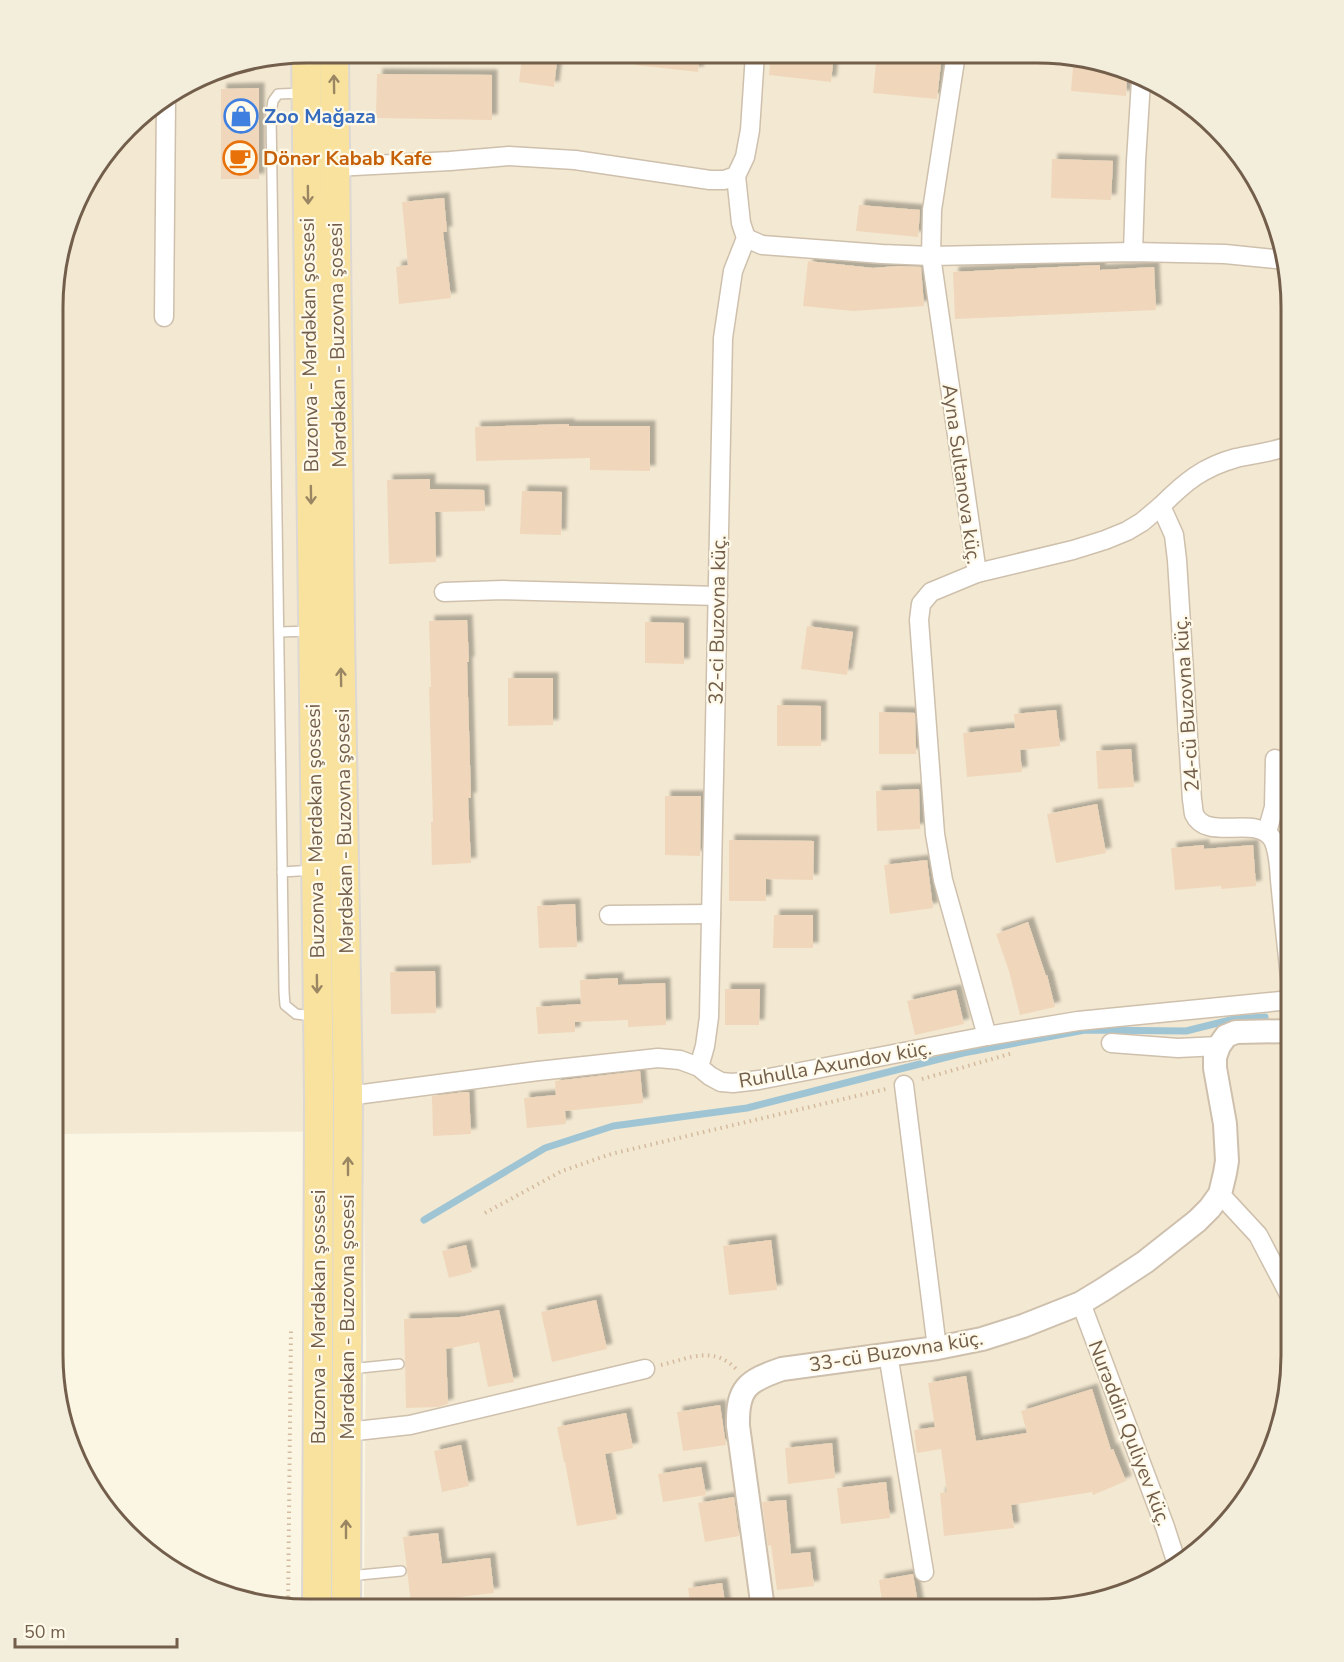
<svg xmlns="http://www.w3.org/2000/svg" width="1344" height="1662" viewBox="0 0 1344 1662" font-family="'Nunito Sans',sans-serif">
<defs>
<filter id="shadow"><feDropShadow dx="5.5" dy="-5.5" stdDeviation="1.5" flood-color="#0004"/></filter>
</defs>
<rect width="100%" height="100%" fill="#fbf5e3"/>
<polygon fill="#f3e8d1" points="307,53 1071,55 1179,96 1258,180 1283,241 1291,306 1291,1372 1278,1437 1249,1496 1164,1576 1054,1609 364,1609 366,1340 363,1131 53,1134 55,273 86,180 139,115 225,66"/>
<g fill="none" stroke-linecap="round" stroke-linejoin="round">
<polyline stroke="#9fc5d5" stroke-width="7" points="424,1220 545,1148 613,1126 747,1108 963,1053 1085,1030 1186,1031 1234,1019 1265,1017"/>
</g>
<g fill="#f0d7bb" filter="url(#shadow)">
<polygon points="637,53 700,54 698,72 636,65"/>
<polygon points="771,54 834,54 831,82 769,75"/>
<polygon points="877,54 942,54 937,99 873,93"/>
<polygon points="1074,56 1127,76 1126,96 1071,91"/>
<polygon points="522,57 557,61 554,87 519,82"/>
<polygon points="377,74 492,75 492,120 376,118"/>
<polygon points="259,88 259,179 221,179 221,89"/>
<polygon points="1052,159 1113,161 1111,200 1051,198"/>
<polygon points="444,198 447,232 443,232 451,298 399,304 396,267 408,265 402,202"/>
<polygon points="859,205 920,210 918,237 856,231"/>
<polygon points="808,261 873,268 898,266 921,267 924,306 853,311 803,306"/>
<polygon points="1100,265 1100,270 1154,267 1156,310 955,319 953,272"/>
<polygon points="569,424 569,426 650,426 650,471 590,470 590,458 476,461 475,427"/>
<polygon points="430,479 430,489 484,490 485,511 435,512 436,562 389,564 387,480"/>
<polygon points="522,491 562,492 561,535 520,534"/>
<polygon points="467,620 469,662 467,662 471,798 468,798 471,863 432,865 431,822 433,822 429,687 431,687 429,621"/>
<polygon points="645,622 684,623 684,664 645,663"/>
<polygon points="807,626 853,632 847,675 801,669"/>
<polygon points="508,678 553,678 553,725 508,726"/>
<polygon points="777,705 821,706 821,746 777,746"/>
<polygon points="1056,710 1060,746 1020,750 1022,772 967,777 963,733 1015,728 1014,714"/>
<polygon points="879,712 915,713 916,754 879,754"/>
<polygon points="1131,749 1134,787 1098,789 1096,751"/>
<polygon points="919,789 920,829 877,831 876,791"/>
<polygon points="665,796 701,796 700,856 665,855"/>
<polygon points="1097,804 1106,853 1056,863 1047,814"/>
<polygon points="729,840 814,841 813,880 766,879 766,901 729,901"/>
<polygon points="1204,845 1204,849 1253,845 1256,886 1221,889 1221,886 1175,890 1171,848"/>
<polygon points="927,860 933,908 890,914 884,865"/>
<polygon points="575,904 577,947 539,948 537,906"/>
<polygon points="774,915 813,915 813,948 773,948"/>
<polygon points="1028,922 1046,976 1047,975 1055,1007 1020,1015 1009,971 996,934"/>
<polygon points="435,971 436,1013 391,1014 390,972"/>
<polygon points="618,978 618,985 665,983 666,1025 628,1027 628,1020 575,1022 575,1032 538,1034 536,1007 581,1004 580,980"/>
<polygon points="725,989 760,989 759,1025 725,1025"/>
<polygon points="956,990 964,1024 915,1035 907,1001"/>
<polygon points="640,1071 643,1103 565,1111 566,1124 527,1128 524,1098 556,1095 555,1081"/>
<polygon points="465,1092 469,1092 471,1134 433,1136 432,1096"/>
<polygon points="771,1240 777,1290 729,1295 723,1246"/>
<polygon points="466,1245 472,1272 449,1278 442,1251"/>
<polygon points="596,1300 607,1349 552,1362 541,1312"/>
<polygon points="499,1310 514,1382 488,1387 479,1342 446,1349 448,1404 438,1407 406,1408 404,1319 460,1317"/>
<polygon points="966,1376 976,1441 1027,1433 1021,1411 1092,1389 1111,1450 1113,1449 1126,1481 1093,1495 1092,1492 1011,1505 1014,1528 944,1536 940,1493 947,1492 941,1449 917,1453 914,1430 935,1427 928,1383"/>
<polygon points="720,1405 726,1445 683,1451 677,1412"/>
<polygon points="626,1413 633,1448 605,1454 617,1519 577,1526 565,1462 564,1462 557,1427"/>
<polygon points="832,1443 835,1478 788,1484 785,1448"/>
<polygon points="461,1445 469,1486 442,1492 434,1451"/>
<polygon points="701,1467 706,1495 663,1502 658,1474"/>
<polygon points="886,1482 890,1518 841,1524 837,1488"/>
<polygon points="734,1497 739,1536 705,1542 698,1503"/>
<polygon points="786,1500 791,1554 810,1552 814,1586 777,1590 771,1545 768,1546 762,1502"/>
<polygon points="438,1533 442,1564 490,1558 494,1593 411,1603 403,1537"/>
<polygon points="913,1574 919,1609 883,1609 879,1580"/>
<polygon points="722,1583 726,1609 691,1609 688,1588"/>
</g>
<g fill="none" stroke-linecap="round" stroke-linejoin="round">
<defs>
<g id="service">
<polyline points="304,93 278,94 273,101 271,113 284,992 285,1005 296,1014 313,1016"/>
<polyline points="279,632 311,631"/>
<polyline points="282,872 314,870"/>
<polyline points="350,1369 399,1364"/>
<polyline points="349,1576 401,1571"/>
</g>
<g id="minor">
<polyline points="956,54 932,210 931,256 977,573 931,592 921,604 919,620 935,834 943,880 987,1036"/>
<polyline points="335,167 450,161 509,156 575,160 710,180 724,180 736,176 745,157 750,130 755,54"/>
<polyline points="746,238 762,245 882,254 931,256 1133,252 1225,254 1285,260"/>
<polyline points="1133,252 1136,161 1141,81"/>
<polyline points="164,317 166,100"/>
<polyline points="977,573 1073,550 1105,540 1127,531 1142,522 1161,506"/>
<polyline points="444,592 503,590 718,596"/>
<polyline points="1267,832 1274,807 1275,759"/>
<polyline points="609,915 711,914"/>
<path d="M 1291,988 C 1288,955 1284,923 1281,890 C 1279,875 1280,854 1273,840 C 1258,813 1207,843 1194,814 C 1193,810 1193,804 1192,800 L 1177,560 L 1174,535 L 1161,506 C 1185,482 1203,467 1236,458 C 1254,454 1274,452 1291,445"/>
<polyline points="1111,1043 1178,1048 1219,1046"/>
<polyline points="699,1067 705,1046 709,1017 723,338 733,271 746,238 741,223 736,176"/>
<polyline points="904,1085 937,1348"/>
<polyline points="348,1096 538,1071 658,1058 680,1060 699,1067 710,1076 721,1082 733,1083 759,1080 987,1036 1078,1021 1291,1000"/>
<polyline points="1220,1194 1258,1235 1291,1298"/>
<polyline points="1081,1303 1165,1527 1177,1564"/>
<polyline points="888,1354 924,1572"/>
<polyline points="347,1432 410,1425 645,1369"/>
</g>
<path id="tertiary" d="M 763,1609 L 738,1426 C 737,1388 747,1381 782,1369 L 937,1348 L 982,1339 L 1023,1326 L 1081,1303 L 1104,1289 L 1145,1262 L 1197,1221 L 1210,1208 L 1220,1194 L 1225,1173 L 1227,1161 L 1225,1124 L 1215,1068 L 1215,1057 L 1219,1046 L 1226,1036 L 1236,1032 L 1291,1031"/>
<g id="primary">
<polyline points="306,53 319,1098 317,1609"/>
<polyline points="334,53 340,631 348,1096 346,1609"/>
</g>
</defs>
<use href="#service" stroke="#cec0ad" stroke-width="12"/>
<use href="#minor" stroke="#cec0ad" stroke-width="21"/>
<use href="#tertiary" stroke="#cec0ad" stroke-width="26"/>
<use href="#primary" stroke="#ddd8d4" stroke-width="32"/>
<g stroke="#d4bb9f" stroke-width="4" stroke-dasharray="1.5 4.5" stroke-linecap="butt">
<polyline points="922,1079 1013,1053"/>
<polyline points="485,1213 562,1171 611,1154 886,1089"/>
<path d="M 661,1365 C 690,1358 714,1345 737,1370"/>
<polyline points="288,1609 291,1329"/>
</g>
<use href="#service" stroke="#fff" stroke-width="9"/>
<use href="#minor" stroke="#fff" stroke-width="18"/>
<use href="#tertiary" stroke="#fff" stroke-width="22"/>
<use href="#primary" stroke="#f8e29d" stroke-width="28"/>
</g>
<defs><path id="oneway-shaft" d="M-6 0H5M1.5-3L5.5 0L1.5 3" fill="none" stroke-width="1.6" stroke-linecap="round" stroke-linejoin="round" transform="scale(1.5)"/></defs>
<g stroke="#9a8663">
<use href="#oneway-shaft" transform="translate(334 84) rotate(-91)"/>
<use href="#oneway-shaft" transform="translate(308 195) rotate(89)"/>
<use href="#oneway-shaft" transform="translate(311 495) rotate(89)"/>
<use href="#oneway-shaft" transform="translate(341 677) rotate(-91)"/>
<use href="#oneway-shaft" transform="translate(317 984) rotate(89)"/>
<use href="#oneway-shaft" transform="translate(348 1166) rotate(-90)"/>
<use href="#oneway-shaft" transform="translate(346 1529) rotate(-90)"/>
</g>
<defs>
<symbol id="shop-ring" viewBox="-11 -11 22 22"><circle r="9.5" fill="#fef9e9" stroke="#3f7fe0" stroke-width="1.5"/><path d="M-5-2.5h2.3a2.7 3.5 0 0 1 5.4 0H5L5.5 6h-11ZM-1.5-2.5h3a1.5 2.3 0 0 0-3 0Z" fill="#3f7fe0"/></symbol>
<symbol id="cafe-ring" viewBox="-11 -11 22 22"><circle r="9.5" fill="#fef9e9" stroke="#e8710a" stroke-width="1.5"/><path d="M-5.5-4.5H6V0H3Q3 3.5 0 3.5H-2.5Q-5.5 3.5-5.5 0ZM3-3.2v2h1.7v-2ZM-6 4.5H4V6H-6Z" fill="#e8710a"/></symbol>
</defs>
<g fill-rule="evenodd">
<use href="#shop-ring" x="222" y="97" width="38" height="38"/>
<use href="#cafe-ring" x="221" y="139" width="38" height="38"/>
</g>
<g text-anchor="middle" stroke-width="4.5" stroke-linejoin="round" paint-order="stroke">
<g font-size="20" font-weight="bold" fill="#366cbe" stroke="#fef9e9" text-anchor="start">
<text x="264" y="123">Zoo Mağaza</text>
</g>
<g font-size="20" font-weight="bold" fill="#c56008" stroke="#fef9e9" text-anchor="start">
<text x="263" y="165">Dönər Kabab Kafe</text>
</g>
<g font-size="20" fill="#725e4a" stroke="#fef9e9">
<text transform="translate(309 345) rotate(-91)" y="7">Buzonva - Mərdəkan şossesi</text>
<text transform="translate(337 345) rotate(-91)" y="7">Mərdəkan - Buzovna şosesi</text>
<text transform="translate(962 474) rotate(82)" y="7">Ayna Sultanova küç.</text>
<text transform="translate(717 620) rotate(-89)" y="7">32-ci Buzovna küç.</text>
<text transform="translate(1186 704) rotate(-94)" y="7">24-cü Buzovna küç.</text>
<text transform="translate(315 831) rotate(-91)" y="7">Buzonva - Mərdəkan şossesi</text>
<text transform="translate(344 831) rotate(-91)" y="7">Mərdəkan - Buzovna şosesi</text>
<text transform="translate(835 1064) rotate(-10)" y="7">Ruhulla Axundov küç.</text>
<text transform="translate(318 1317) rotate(-90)" y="7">Buzonva - Mərdəkan şossesi</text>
<text transform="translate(347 1317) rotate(-90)" y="7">Mərdəkan - Buzovna şosesi</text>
<text transform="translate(896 1351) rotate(-9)" y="7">33-cü Buzovna küç.</text>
<text transform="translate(1130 1433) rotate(69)" y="7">Nurəddin Quliyev küç.</text>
</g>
</g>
<path d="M0 0H1344V1662H0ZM307 63H1037A244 244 0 0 1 1281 307V1355A244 244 0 0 1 1037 1599H307A244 244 0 0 1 63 1355V307A244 244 0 0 1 307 63Z" fill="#f3eddc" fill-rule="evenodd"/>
<path fill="none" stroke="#725e4a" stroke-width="3" d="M307 63H1037A244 244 0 0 1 1281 307V1355A244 244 0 0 1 1037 1599H307A244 244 0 0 1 63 1355V307A244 244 0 0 1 307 63Z"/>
<path d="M15 1638v9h162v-9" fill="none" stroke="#725e4a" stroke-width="3"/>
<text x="24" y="1638" font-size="18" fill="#725e4a" stroke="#fef9e9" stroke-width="4.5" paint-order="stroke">50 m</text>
</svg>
